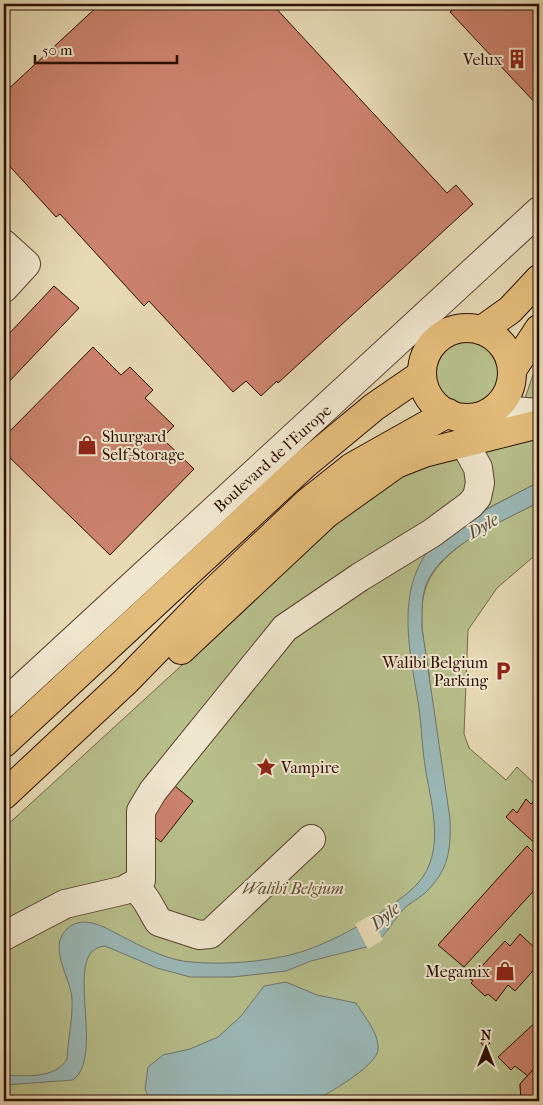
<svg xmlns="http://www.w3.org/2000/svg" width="543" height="1105" viewBox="0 0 543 1105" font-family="'IM FELL French Canon',serif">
<rect width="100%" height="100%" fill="#e6d9b4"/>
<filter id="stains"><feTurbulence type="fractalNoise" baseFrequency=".004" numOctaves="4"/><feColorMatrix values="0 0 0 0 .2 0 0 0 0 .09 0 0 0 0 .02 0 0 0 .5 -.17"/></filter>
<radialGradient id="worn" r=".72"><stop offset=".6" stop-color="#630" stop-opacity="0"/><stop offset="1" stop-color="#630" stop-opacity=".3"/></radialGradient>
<g fill="#b7bf8b" stroke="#726646">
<circle cx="466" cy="373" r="32"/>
<polygon points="539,362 539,404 523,404 535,369"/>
<path d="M 539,430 L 539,482 L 471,517 L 410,597 L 430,684 C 429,665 423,646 422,627 C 421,612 422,591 430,578 C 452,540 502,522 539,502 L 539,552 L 497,588 L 468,630 L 464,734 L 469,748 L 506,780 L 517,767 L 539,788 L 539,1063 L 520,1084 L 521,1101 L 4,1101 L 4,828 L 370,493 L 396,473 Z"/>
</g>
<g fill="#9ab8b7" stroke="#6e746e">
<path d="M 539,482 L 539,502 C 504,521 449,542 429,578 C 421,592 422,612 422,628 L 450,819 C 451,850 449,870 425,893 C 417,900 407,904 401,912 C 390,925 385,938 370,946 L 311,961 L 286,971 L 233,977 L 190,977 L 157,968 L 105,946 C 60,949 107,1054 73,1080 L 4,1085 L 4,1075 C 24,1076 56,1079 67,1059 C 68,1039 73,1018 72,999 C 71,978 47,947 67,929 C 86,911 113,933 131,941 C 148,950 172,961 191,962 C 223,965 260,962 290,955 C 326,947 395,909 419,882 C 445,851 432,807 426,772 C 422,751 422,729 419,708 C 411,655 393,590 433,545 C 437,541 444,537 449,533 C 477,513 508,498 539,482 Z"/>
<path d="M 286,982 L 317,995 L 356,1003 C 364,1016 379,1033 378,1049 C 378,1065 327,1095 313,1101 L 150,1101 L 145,1089 L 148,1067 L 163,1055 L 190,1049 L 218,1037 L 241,1016 L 264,986 Z"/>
</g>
<polygon fill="#e6d9b4" points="371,915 383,940 368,949 355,924"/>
<g fill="#cb826d" stroke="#2c0e01">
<polygon points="100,4 272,4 447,193 456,185 473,204 278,383 277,381 261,396 246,381 233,392 149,301 144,306 60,214 56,217 4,160 4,93"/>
<polygon points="459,4 539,4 539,107 450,12"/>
<polygon points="54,286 79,308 4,387 4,339"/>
<polygon points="93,347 121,375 130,367 153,390 145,398 174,426 162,438 194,469 110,555 4,452 4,437"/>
<polygon points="175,786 193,801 161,842 142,827"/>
<polygon points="539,796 539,847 506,817 513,809 517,813 526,799 531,804"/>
<polygon points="527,846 539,858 539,885 464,967 438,945"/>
<polygon points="520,934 539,952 539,964 515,991 508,985 496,1001 488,994 485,996 471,983 473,981 470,979 505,941 510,946"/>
<polygon points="539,1019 539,1063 528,1076 515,1066 511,1070 498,1057"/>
<polygon points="485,1039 490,1043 485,1048 481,1043"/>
<polygon points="539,1063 539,1101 521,1101 520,1084"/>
</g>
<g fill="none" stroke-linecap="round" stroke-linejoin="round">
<defs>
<g id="minor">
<polyline points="4,244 26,264 4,288"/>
<polyline points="499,405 514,411 539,413"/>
<polyline points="4,704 539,211"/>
<path d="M 129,887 C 145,890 150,909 159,922 L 199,935 L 210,934 L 311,839"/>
<polyline points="4,936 65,904 125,890 141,880 141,811 153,791 285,628 360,577 432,533 470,505 477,497 480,483 478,468 464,442"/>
</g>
<g id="highway">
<circle cx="467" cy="373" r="45"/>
<polyline points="482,330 510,310 539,279"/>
<polyline points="512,370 539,329"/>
<polyline points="181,650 326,514 396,464 424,453 539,424"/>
<polyline points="4,743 304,465 374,407 422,374"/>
<polyline points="4,795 126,681 207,598 308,502 352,467 448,413"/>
</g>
</defs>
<use href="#minor" stroke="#5a412e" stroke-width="30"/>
<use href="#highway" stroke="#2c0e01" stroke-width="30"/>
<use href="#minor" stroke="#efe6ce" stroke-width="28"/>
<use href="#highway" stroke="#e3bc7a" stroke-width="28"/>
</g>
<defs>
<symbol id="building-bare" viewBox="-9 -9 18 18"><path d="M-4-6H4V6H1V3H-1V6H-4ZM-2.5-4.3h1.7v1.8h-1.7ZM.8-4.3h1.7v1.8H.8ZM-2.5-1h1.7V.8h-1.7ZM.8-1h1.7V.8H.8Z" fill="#8f2418" stroke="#efe6ce" stroke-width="2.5" paint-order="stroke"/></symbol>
<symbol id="shop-bare" viewBox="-9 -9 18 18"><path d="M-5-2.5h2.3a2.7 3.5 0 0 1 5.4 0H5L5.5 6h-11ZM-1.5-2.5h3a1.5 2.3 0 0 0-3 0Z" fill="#8f2418" stroke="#efe6ce" stroke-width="2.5" paint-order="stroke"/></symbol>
<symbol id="parking-bare" viewBox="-9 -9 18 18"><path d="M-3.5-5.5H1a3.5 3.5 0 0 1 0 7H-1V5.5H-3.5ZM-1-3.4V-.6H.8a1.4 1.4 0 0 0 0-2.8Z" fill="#8f2418" stroke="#efe6ce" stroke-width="2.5" paint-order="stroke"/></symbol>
<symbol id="sight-bare" viewBox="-9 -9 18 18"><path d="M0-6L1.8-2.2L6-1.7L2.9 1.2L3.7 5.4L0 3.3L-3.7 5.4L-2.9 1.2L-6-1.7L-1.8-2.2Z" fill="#8f2418" stroke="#efe6ce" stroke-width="2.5" paint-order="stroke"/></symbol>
</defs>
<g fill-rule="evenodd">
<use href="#building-bare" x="503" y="45" width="28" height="28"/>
<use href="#shop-bare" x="73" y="431" width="28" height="28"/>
<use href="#parking-bare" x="489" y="657" width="28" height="28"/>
<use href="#sight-bare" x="252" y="753" width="28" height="28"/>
<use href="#shop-bare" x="491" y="957" width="28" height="28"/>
</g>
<g text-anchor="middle" stroke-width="4" stroke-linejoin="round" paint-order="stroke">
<g font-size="16" fill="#2c0e01" stroke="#efe6ce" text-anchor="end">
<text x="502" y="65">Velux</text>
<text x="102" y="442" text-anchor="start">Shurgard<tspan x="102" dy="18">Self-Storage</tspan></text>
<text x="488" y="668">Walibi Belgium<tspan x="488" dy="18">Parking</tspan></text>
<text x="281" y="773" text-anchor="start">Vampire</text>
<text x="490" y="977">Megamix</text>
</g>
<g font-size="16" fill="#2c0e01" stroke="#efe6ce">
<text transform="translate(272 458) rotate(-42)" y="6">Boulevard de l'Europe</text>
</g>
<g font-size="16" font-style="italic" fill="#5d4c31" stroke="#efe6ce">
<text x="293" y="894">Walibi Belgium</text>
</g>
<g font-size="18" font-style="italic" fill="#524a41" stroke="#efe6ce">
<text transform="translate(483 526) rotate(-30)" y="6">Dyle</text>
<text transform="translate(385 916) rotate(-39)" y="6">Dyle</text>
</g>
</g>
<rect width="543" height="1105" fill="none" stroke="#e6d9b4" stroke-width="20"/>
<rect x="5" y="5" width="533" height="1095" fill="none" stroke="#2c0e01" stroke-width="2.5"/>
<rect x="10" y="10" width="523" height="1085" fill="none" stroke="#2c0e01"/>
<g transform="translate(486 1048)" stroke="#efe6ce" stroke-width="4" paint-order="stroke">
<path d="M0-4L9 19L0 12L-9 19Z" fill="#2c0e01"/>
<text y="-8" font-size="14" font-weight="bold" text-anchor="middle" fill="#2c0e01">N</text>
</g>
<path d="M35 55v8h142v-8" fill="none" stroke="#2c0e01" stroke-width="2.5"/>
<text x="42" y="55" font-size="15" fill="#2c0e01" stroke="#efe6ce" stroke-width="4" paint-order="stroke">50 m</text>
<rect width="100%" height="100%" filter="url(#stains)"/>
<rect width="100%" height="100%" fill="url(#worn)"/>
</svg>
